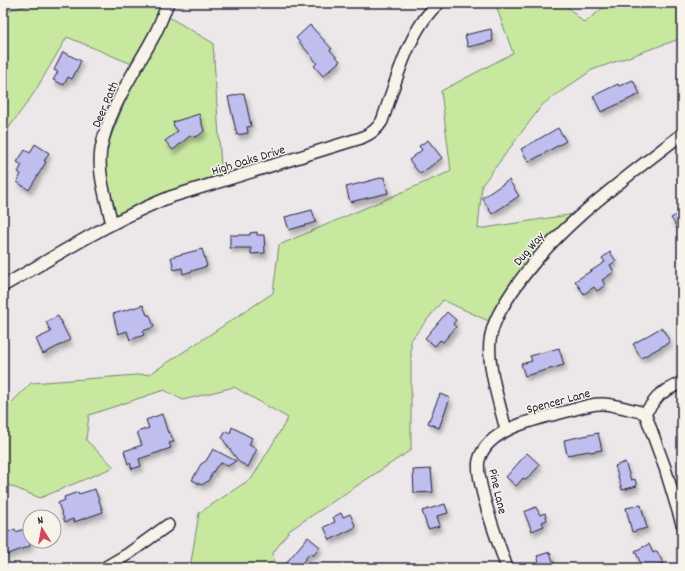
<svg xmlns="http://www.w3.org/2000/svg" width="685" height="571" viewBox="0 0 685 571" font-family="Dekko,sans-serif">
<defs>
<filter id="shadow"><feDropShadow dx="2.5" dy="4.5" stdDeviation="2" flood-color="#0004"/></filter>
</defs>
<rect width="100%" height="100%" fill="#ece8e9"/>
<filter id="ink" filterUnits="userSpaceOnUse"><feTurbulence type="fractalNoise" baseFrequency=".025" numOctaves="2"/><feDisplacementMap in="SourceGraphic" scale="8" xChannelSelector="R" yChannelSelector="G"/><feConvolveMatrix kernelMatrix="1 2 1 2 8 2 1 2 1" color-interpolation-filters="sRGB"/></filter>
<g filter="url(#ink)">
<g fill="#c8e8a0" stroke="#75856e">
<polygon points="35,3 173,3 167,16 213,43 222,183 114,226 103,156 139,67 67,37 34,93 3,136 3,12"/>
<polygon points="495,3 564,3 584,23 609,3 682,3 682,38 592,70 543,104 482,185 478,229 581,213 495,324 443,300 411,340 411,450 290,530 273,553 275,568 190,568 199,513 252,478 288,418 234,387 183,400 164,390 89,415 86,440 114,467 40,498 8,485 3,489 3,411 31,383 150,374 273,293 279,245 451,171 441,91 513,53"/>
</g>
<g fill="#c0bdef" stroke="#22223b" filter="url(#shadow)">
<polygon points="310,25 332,49 330,50 340,61 323,76 314,66 317,63 296,38"/>
<polygon points="491,29 493,41 468,47 465,35"/>
<polygon points="63,52 81,61 72,79 68,77 64,85 53,80 58,72 54,70"/>
<polygon points="633,80 640,94 601,112 593,96 618,84 619,86"/>
<polygon points="244,93 251,126 247,127 248,133 237,135 228,97"/>
<polygon points="199,114 204,131 198,136 193,137 191,135 173,150 165,141 178,131 174,126 173,122"/>
<polygon points="558,128 566,141 529,162 521,149"/>
<polygon points="428,140 442,158 420,174 409,160 422,150 419,146"/>
<polygon points="35,144 49,153 44,161 46,162 29,190 17,182 21,174 18,172 22,165 17,162 25,150 30,153"/>
<polygon points="384,177 388,193 350,202 346,187"/>
<polygon points="509,180 519,196 492,214 482,198"/>
<polygon points="312,210 316,222 289,230 285,217"/>
<polygon points="682,212 682,235 671,218"/>
<polygon points="257,232 257,235 264,235 265,253 251,254 251,248 230,248 230,235 250,235 250,233"/>
<polygon points="202,249 207,266 183,274 182,268 174,270 171,257"/>
<polygon points="610,252 616,261 610,265 614,272 602,280 605,285 597,291 594,287 584,294 575,281 605,262 602,258"/>
<polygon points="143,305 147,315 150,315 154,327 143,331 144,335 130,340 127,331 118,334 113,314"/>
<polygon points="447,312 456,320 453,324 456,327 443,342 440,340 435,346 425,338"/>
<polygon points="58,316 70,340 43,354 36,339 51,332 46,322"/>
<polygon points="662,327 670,342 641,358 633,344"/>
<polygon points="559,348 564,365 525,376 521,364 532,361 530,356"/>
<polygon points="440,394 450,398 439,428 428,423"/>
<polygon points="162,414 168,433 170,432 174,442 169,443 171,448 139,459 141,466 132,469 130,463 128,464 124,451 142,445 137,432 149,428 146,420"/>
<polygon points="232,427 252,438 249,445 257,449 248,467 239,462 222,438 226,431 230,433"/>
<polygon points="598,433 602,450 590,452 589,451 567,455 564,440"/>
<polygon points="213,449 236,461 228,466 221,463 216,467 208,481 202,485 192,480 201,464 206,461"/>
<polygon points="527,453 540,465 526,480 523,478 516,486 506,477"/>
<polygon points="625,462 631,480 635,479 637,486 622,490 615,466"/>
<polygon points="431,469 433,492 414,493 413,470"/>
<polygon points="95,489 103,512 74,522 73,519 65,522 58,503 65,500 64,497 78,492 79,494"/>
<polygon points="445,504 448,513 437,516 440,526 428,529 422,511"/>
<polygon points="641,505 647,528 632,532 626,508"/>
<polygon points="536,507 540,515 545,513 547,520 542,522 544,526 532,531 524,512"/>
<polygon points="341,513 343,517 350,514 356,527 330,540 324,527 335,522 333,517"/>
<polygon points="30,527 30,546 6,555 3,546 3,539 7,537 6,533 15,529 16,532"/>
<polygon points="308,537 320,547 313,556 310,553 298,568 293,568 286,563"/>
<polygon points="649,544 653,553 657,551 663,563 653,568 643,568 635,551"/>
<polygon points="550,552 555,568 541,568 537,556"/>
</g>
<g fill="none" stroke-linecap="round" stroke-linejoin="round">
<defs>
<g id="minor">
<path d="M 112,224 C 107,201 97,174 101,149 C 108,109 136,70 155,34 C 160,24 164,13 168,3"/>
<path d="M 3,286 C 58,255 112,220 170,197 L 361,138 C 370,134 377,130 382,121 C 395,85 409,28 439,3"/>
<polyline points="645,413 660,394 682,382"/>
<path d="M 506,430 C 500,406 487,365 490,341 C 492,323 502,307 512,292 C 555,227 621,182 682,134"/>
<polyline points="104,568 128,554 168,525"/>
<path d="M 507,568 C 500,547 474,480 479,460 C 487,428 540,418 568,411 C 579,408 592,403 603,404 C 617,405 631,410 645,413 L 665,468 L 682,524"/>
</g>
</defs>
<use href="#minor" stroke="#22223b" stroke-width="14"/>
<use href="#minor" stroke="#f7f3e8" stroke-width="11"/>
</g>
</g>
<g text-anchor="middle" stroke-width="3" stroke-linejoin="round" paint-order="stroke">
<g font-size="13" fill="#22223b" stroke="#f7f3e8">
<text transform="translate(104 104) rotate(-67)" y="5">Deer Path</text>
<text transform="translate(248 159) rotate(-17)" y="5">High Oaks Drive</text>
<text transform="translate(528 248) rotate(-49)" y="5">Dug Way</text>
<text transform="translate(558 400) rotate(-15)" y="5">Spencer Lane</text>
<text transform="translate(499 491) rotate(77)" y="5">Pine Lane</text>
</g>
</g>
<rect width="685" height="571" fill="none" stroke="#f7f3e8" stroke-width="16"/>
<rect x="8" y="8" width="669" height="555" fill="none" stroke="#22223b" stroke-width="1.5" filter="url(#ink)"/>
<g transform="translate(42 529) rotate(349)"><circle r="19" fill="#f7f3e8" stroke="#a29fa3"/>
<path d="M0-3L7 15L0 10L-7 15Z" fill="#d1495b"/>
<text y="-6" font-size="11" font-weight="bold" text-anchor="middle" fill="#22223b">N</text>
</g>
</svg>
